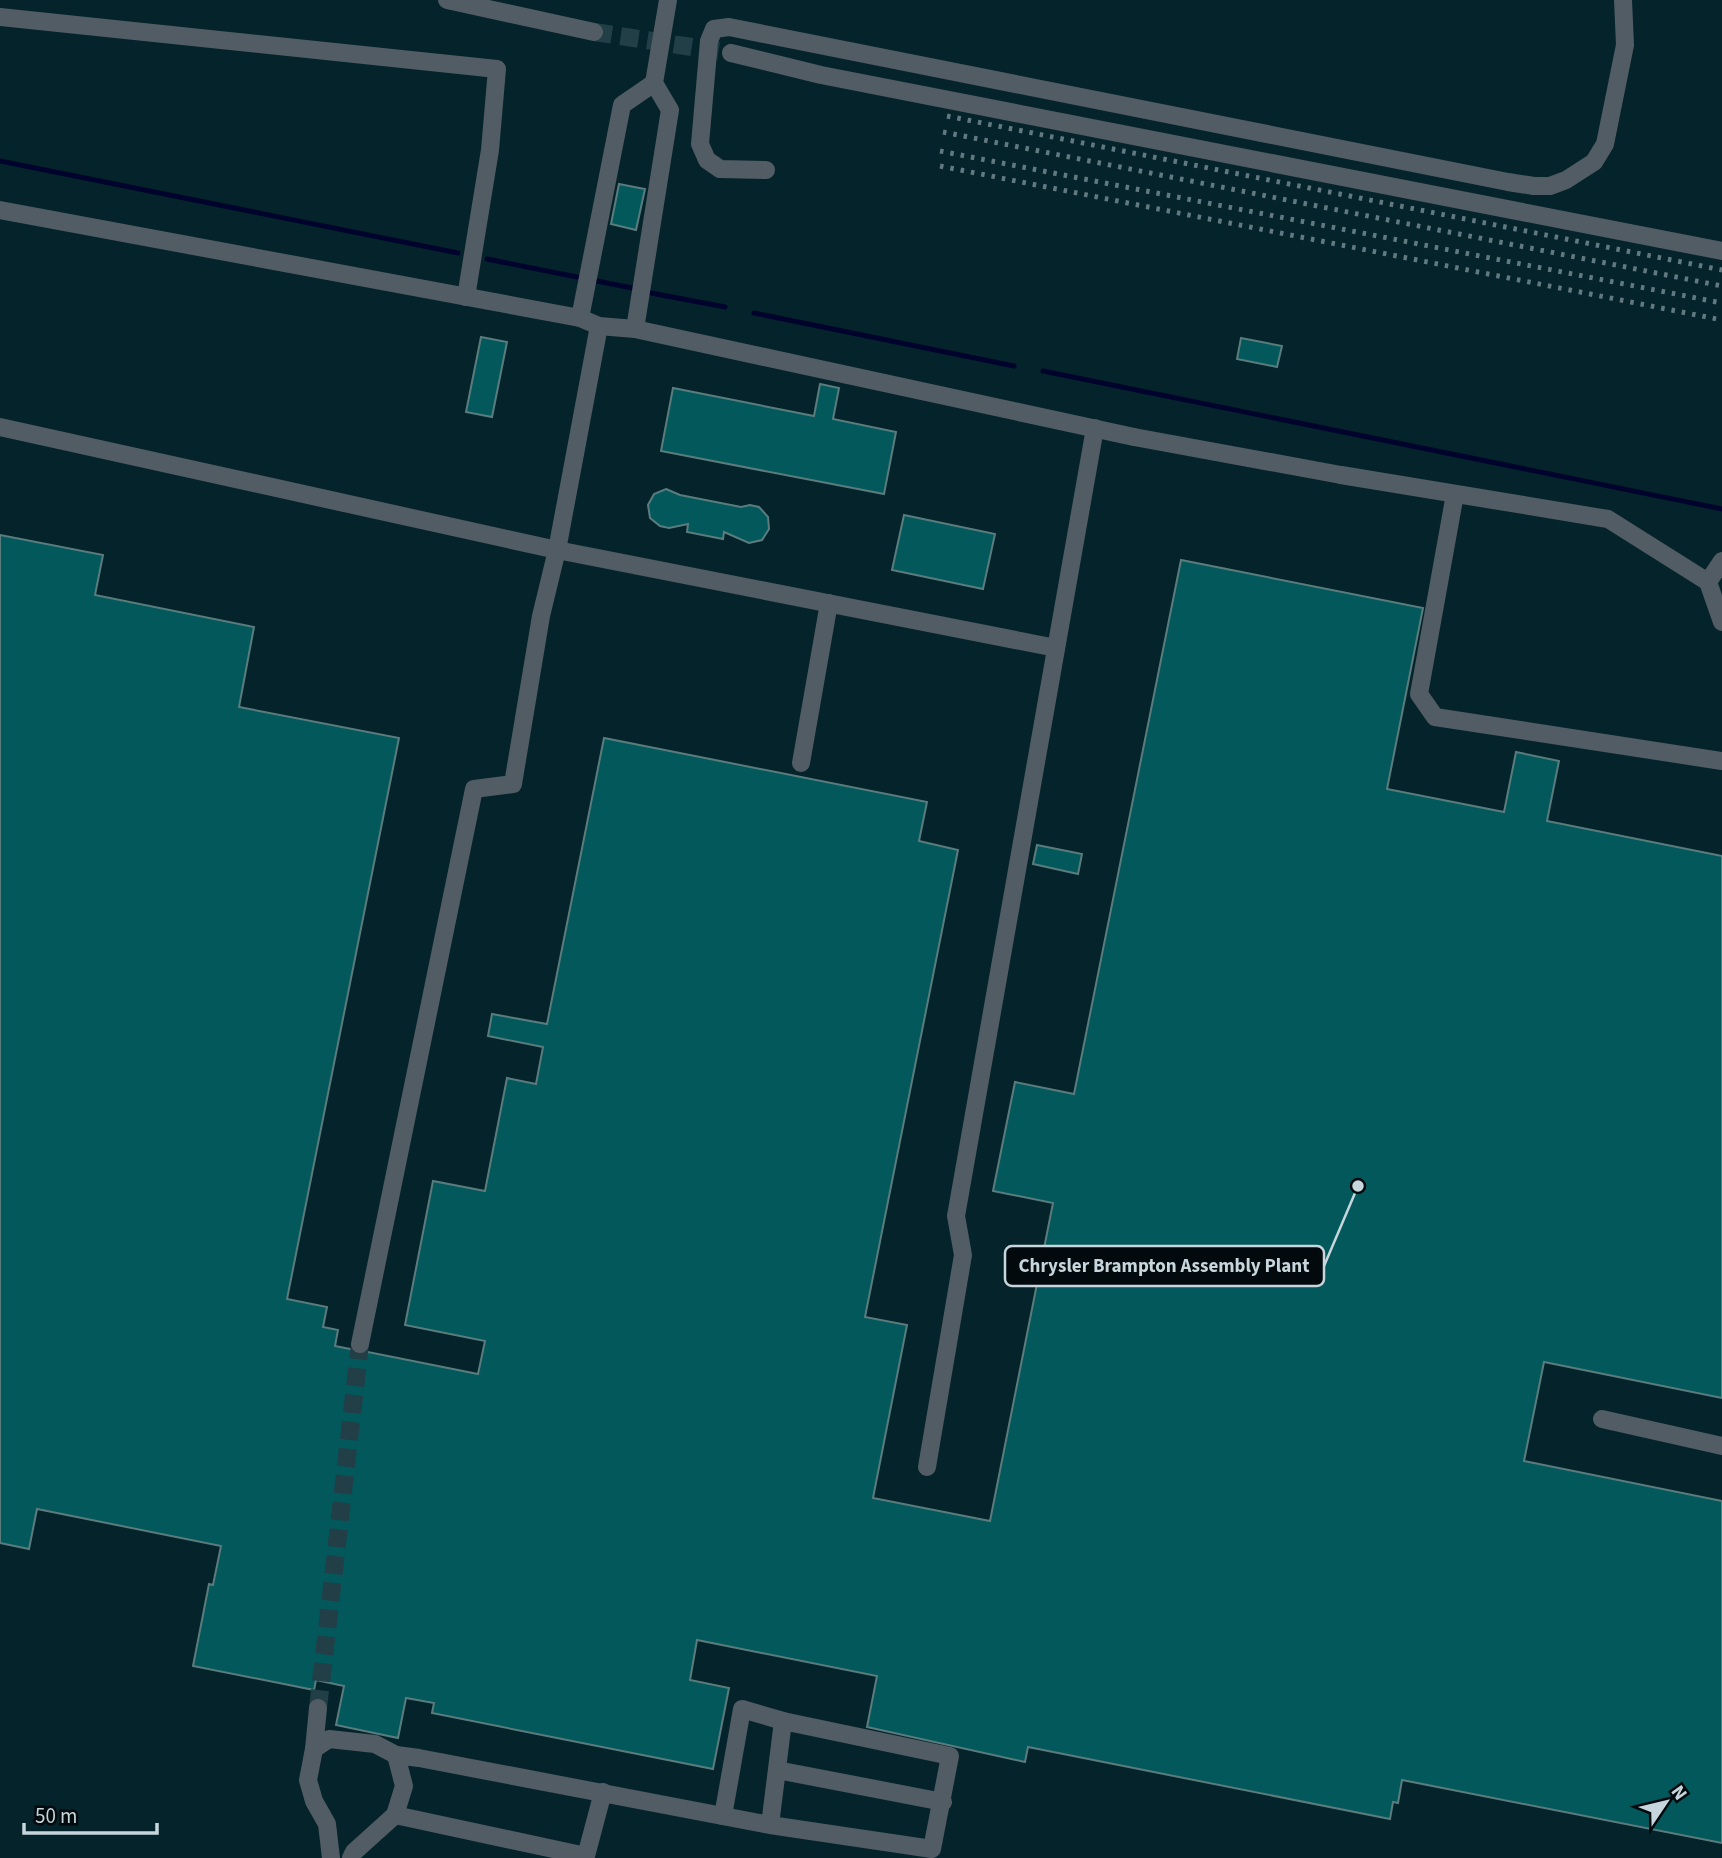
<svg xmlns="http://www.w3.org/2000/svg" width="1722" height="1858" viewBox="0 0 1722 1858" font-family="'Source Sans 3',sans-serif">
<rect width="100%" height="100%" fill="#05232b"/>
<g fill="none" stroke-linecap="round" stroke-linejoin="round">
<g stroke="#00042d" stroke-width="5">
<polyline points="0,161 458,253"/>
<polyline points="487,259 577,277"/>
<polyline points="597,281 632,288"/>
<polyline points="651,293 725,307"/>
<polyline points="754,313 1014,366"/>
<polyline points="1043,371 1722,509"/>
</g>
</g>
<g fill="#03585c" stroke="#5a7c7d" stroke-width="2">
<polygon points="619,184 645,189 636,230 611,224"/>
<polygon points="481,337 507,342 492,417 466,412"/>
<polygon points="1241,338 1282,346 1277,367 1237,359"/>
<polygon points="820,384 839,388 833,419 896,432 884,494 661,451 673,388 814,416"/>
<polygon points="666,489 680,495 741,507 750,505 759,507 768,517 769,529 762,540 749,543 724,532 723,539 687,532 688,524 669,528 660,526 650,518 648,505 654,494"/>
<polygon points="904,515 995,534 983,589 892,570"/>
<polygon points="0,535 103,555 95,595 254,627 239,707 399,738 287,1299 327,1307 323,1327 338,1330 335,1346 350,1349 357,1355 368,1352 478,1374 485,1341 405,1325 433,1181 485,1191 507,1078 536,1084 543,1047 488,1036 492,1014 547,1024 604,738 927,802 919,841 958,850 865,1317 907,1325 873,1498 990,1521 1053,1203 993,1191 1015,1082 1074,1094 1181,560 1423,608 1387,789 1504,812 1516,752 1559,761 1547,821 1722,856 1722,1398 1544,1362 1524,1461 1722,1501 1722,1843 1402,1780 1398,1803 1393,1802 1390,1819 1028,1747 1025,1762 867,1727 877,1676 697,1640 690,1680 729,1688 713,1769 432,1713 434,1703 406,1698 398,1738 336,1725 344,1686 316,1680 314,1690 193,1666 209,1584 213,1585 221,1546 37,1509 29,1549 0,1543"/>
<polygon points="1037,845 1082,854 1078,874 1033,864"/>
</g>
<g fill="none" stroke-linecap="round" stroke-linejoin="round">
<g stroke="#223e46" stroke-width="18" stroke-dasharray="18 9" stroke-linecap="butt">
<polyline points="594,32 731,53"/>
<polyline points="318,1708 360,1344"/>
</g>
<g stroke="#525c64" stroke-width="18">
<polyline points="447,0 594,32"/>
<polyline points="0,17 497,69 490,150 466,297"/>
<polyline points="731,53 821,75 1722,251"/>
<polyline points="766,170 720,169 707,160 700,144 709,41 714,29 729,27 1508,182 1534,186 1550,186 1566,180 1594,162 1605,144 1625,45 1623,0"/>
<polyline points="0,210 580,318 599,326 635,329 1134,437"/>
<polyline points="580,318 622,105 654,83"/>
<polyline points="635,329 670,110 654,83 668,0"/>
<polyline points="0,427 557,550 1056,648"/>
<polyline points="1341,475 1608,519 1708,582 1722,622"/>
<polyline points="1455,494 1419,694 1435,717 1722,761"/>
<polyline points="1708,582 1722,561"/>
<polyline points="801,763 829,603"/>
<polyline points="360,1344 474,789 513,784 541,616 557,550 599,326"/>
<polyline points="1602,1419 1722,1446"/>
<polyline points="927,1467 963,1255 956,1216 1095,428"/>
<polyline points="314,1749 318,1708"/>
<polyline points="396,1755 419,1758 770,1825 932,1849 950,1756 783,1721 770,1825"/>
<polyline points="777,1770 943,1802"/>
<polyline points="395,1815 586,1856 603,1792"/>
<polyline points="723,1816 742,1709 783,1721"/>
<polyline points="331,1858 327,1824 314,1801 308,1780 314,1749 329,1739 375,1744 396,1755 404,1786 395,1815 354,1852 351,1858"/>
</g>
<g stroke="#627980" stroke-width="5" stroke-dasharray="3.5 7" stroke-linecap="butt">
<polyline points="947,116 1722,270"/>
<polyline points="943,132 1722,286"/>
<polyline points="940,151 1722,303"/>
<polyline points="940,166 1722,320"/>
</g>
<polyline stroke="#525c64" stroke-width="18" points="1134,437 1341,475"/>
</g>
<path fill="none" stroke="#c6d6dc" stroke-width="2.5" d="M1358 1186L1324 1266"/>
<circle fill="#c6d6dc" stroke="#020a0e" stroke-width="2.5" cx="1358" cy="1186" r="7"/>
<rect fill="#020a0e" stroke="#c6d6dc" stroke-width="2.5" x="1005" y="1246" width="319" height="40" rx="7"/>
<g font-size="19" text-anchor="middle" font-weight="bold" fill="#c6d6dc">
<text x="1164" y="1272">Chrysler Brampton Assembly Plant</text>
</g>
<g transform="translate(1666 1802) rotate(55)" stroke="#020a0e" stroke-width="5" paint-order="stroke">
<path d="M0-5L12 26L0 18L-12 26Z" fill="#c6d6dc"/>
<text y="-10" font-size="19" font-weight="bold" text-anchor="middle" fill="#c6d6dc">N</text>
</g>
<path d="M24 1823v10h133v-10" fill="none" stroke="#c6d6dc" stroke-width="3.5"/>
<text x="35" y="1823" font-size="21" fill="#c6d6dc" stroke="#020a0e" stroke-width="5" paint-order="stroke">50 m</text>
</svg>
